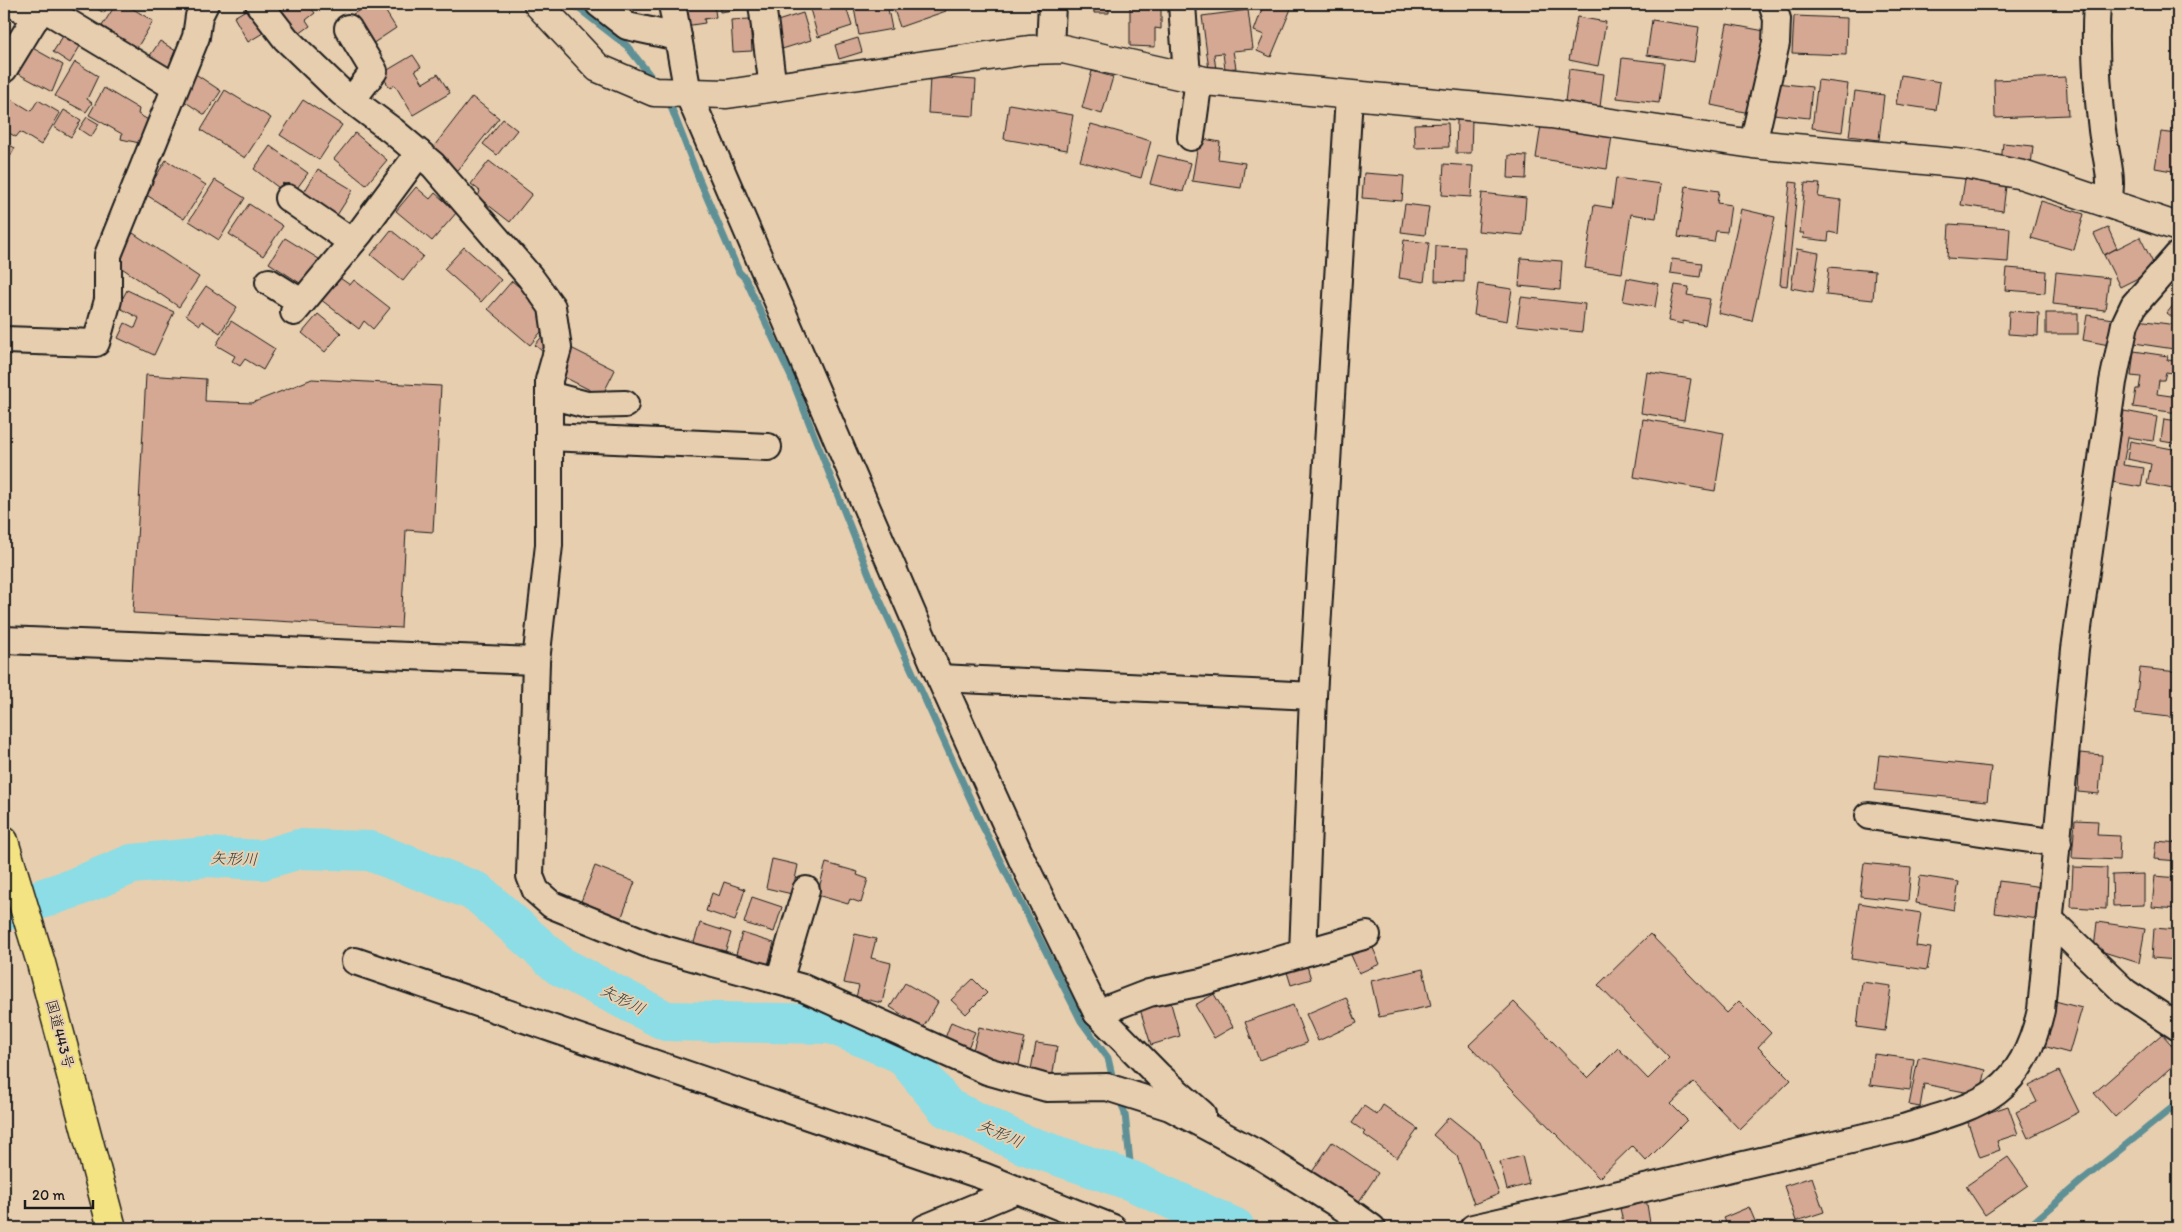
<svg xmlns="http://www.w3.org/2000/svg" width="2182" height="1232" viewBox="0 0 2182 1232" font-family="Itim,'Klee One',sans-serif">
<rect width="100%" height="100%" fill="#e7ceaf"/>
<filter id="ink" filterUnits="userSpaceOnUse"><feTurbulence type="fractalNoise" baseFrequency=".02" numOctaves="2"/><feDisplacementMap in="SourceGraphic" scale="10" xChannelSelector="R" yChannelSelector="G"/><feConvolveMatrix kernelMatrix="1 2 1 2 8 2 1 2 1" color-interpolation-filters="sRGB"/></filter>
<g filter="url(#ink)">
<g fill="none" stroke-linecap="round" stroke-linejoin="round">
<g stroke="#5f9095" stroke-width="7">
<polyline points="573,4 627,46 656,83"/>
<polyline points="668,99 699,179 739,272 745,278 791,377 874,587 982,825 1081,1021 1108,1058 1114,1084"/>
<polyline points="1120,1099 1125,1114 1132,1181"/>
<polyline points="2027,1228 2080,1182 2178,1103"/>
</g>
<polyline stroke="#8cdde5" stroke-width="40" points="4,911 74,888 132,864 207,857 262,860 299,849 370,851 477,892 560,966 666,1021 832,1024 903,1054 947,1108 1023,1144 1132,1181 1235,1228"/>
</g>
<g fill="#d4a892" stroke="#1c1c1c">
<polygon points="89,4 109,4 104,13"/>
<polygon points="116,4 125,4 153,21 137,48 102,26"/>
<polygon points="270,4 308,4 315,13 306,20 310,26 292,39"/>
<polygon points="345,4 359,4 348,10"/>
<polygon points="370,4 381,4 396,28 372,44 353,14"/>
<polygon points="681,4 714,4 716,17 704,19 705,23 685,26"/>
<polygon points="719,4 745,4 746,8 720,12"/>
<polygon points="828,4 845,4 852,26 818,37 810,9"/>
<polygon points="879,4 887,4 892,29 859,35 854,8"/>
<polygon points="892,4 943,4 946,11 900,27"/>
<polygon points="1058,4 1109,4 1109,13 1094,13 1094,9 1058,10"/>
<polygon points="1130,4 1161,4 1161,29 1155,28 1155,47 1130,46"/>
<polygon points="1264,4 1293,4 1271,57 1257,51 1264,35 1254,31"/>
<polygon points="249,8 263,33 248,42 234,17"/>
<polygon points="1248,10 1253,49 1233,51 1236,68 1225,69 1223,53 1214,54 1216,70 1209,70 1202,16"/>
<polygon points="803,13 811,40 779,50 771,23"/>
<polygon points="1794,16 1847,18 1846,55 1792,53"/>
<polygon points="1577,17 1606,22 1598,66 1569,60"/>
<polygon points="750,19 752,51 733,52 731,20"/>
<polygon points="1652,20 1699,27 1694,62 1647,55"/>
<polygon points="1727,24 1770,32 1754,114 1711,105"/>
<polygon points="65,33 82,43 70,63 53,52"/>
<polygon points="858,38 862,52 839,59 835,45"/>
<polygon points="160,41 179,53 166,73 147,60"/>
<polygon points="29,46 63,65 52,92 15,72"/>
<polygon points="413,55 421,67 415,70 423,83 438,74 450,93 413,115 395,85 390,88 381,74"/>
<polygon points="1622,58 1664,63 1659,103 1617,98"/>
<polygon points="75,62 98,76 87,99 92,103 86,112 55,96"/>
<polygon points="1569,69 1604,74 1600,107 1565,102"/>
<polygon points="1092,71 1113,77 1102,114 1082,108"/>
<polygon points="194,73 221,91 205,115 178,97"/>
<polygon points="1901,75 1940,82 1936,110 1896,104"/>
<polygon points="930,77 976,80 974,116 928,113"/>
<polygon points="2066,77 2068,115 1995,118 1994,80"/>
<polygon points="1818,80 1848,84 1842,132 1812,128"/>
<polygon points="1776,83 1812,87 1809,118 1773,114"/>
<polygon points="104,88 139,109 138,114 150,121 144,144 121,139 122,134 89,115"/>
<polygon points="225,90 271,118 245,158 201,130"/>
<polygon points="1855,91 1884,95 1879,140 1849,136"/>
<polygon points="6,96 31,111 38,100 60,113 41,145 20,132 16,137 4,130 4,101"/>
<polygon points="472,97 499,118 455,174 428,154"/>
<polygon points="303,100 342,125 319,160 280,135"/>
<polygon points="1009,104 1073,115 1067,150 1004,139"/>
<polygon points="64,110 81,120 71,137 54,127"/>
<polygon points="87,117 99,124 91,137 79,129"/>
<polygon points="503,119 517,130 497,155 483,144"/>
<polygon points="1457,120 1472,120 1471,153 1456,153"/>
<polygon points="1448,123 1449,147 1415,148 1414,124"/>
<polygon points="1091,124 1151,141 1141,178 1080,161"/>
<polygon points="1541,125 1612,136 1607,169 1536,158"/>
<polygon points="2161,132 2178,134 2178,172 2155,168"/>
<polygon points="355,133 387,160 366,185 334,159"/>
<polygon points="1199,138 1220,142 1218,159 1245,163 1241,188 1192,181"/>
<polygon points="4,142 15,148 4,167"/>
<polygon points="2003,143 2033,146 2031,166 2001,163"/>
<polygon points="270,146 308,173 295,191 283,183 279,188 254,169"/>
<polygon points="1158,155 1191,163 1183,192 1150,184"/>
<polygon points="1509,155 1527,156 1526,179 1508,178"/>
<polygon points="166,160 206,185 184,219 145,194"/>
<polygon points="489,161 532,194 510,222 478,197 480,191 471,184"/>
<polygon points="1444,164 1473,166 1471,197 1442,195"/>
<polygon points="318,169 353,190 334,220 300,199"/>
<polygon points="1364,173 1404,176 1402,201 1362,198"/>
<polygon points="1616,178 1661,184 1656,218 1631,214 1622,273 1585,268 1594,205 1612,208"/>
<polygon points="1965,179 2006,186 2003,211 1961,205"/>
<polygon points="215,180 245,198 219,240 189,221"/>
<polygon points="1790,182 1798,183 1787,286 1780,285"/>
<polygon points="1805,183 1820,184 1818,197 1841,200 1838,234 1829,232 1828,241 1803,238 1804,233 1800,233"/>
<polygon points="1686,186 1719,191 1717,203 1731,205 1727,232 1716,231 1714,242 1678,237"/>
<polygon points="416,187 430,199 435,193 457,212 432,241 396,211"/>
<polygon points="1482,193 1526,198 1523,235 1478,231"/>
<polygon points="2041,201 2084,214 2074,250 2031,238"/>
<polygon points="249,204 283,226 263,256 229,234"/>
<polygon points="1405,204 1429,207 1425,235 1401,232"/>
<polygon points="1741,209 1775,217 1752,321 1718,313"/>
<polygon points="1949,224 2010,228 2008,262 1947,258"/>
<polygon points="2108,228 2117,248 2104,255 2094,234"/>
<polygon points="391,230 423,256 403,281 371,255"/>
<polygon points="133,233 199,277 179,307 113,262"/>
<polygon points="2140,237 2156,269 2120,287 2104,255"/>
<polygon points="285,238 319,259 303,285 269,263"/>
<polygon points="1404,240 1429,243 1424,282 1399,278"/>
<polygon points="1436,246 1465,247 1464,282 1435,281"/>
<polygon points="464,247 501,280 481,302 444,269"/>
<polygon points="1797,249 1819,253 1813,292 1791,288"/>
<polygon points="1521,258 1562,261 1560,290 1519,286"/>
<polygon points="1672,259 1702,263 1700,277 1670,273"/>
<polygon points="1829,267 1875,271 1873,300 1826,295"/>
<polygon points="2007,268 2046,271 2045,293 2005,290"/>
<polygon points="2056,272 2109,278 2105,310 2053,304"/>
<polygon points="337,276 350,285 354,280 390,308 373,329 364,321 359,329 320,299"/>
<polygon points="1627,278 1659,284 1655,307 1623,301"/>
<polygon points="512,281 544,307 551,320 530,345 488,309"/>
<polygon points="1478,284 1512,289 1507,321 1474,315"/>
<polygon points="1675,285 1689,287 1687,295 1710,299 1705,325 1683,321 1683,324 1668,321"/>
<polygon points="206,286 237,307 220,333 202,321 200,325 186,315"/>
<polygon points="127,290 174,312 154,355 118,338 125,323 135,328 139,318 118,307"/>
<polygon points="1521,297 1585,304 1582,332 1517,325"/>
<polygon points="2178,299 2178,322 2167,313"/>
<polygon points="2009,311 2039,313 2038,336 2008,334"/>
<rect x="2046" y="313" width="32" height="21"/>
<polygon points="318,314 341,333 325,352 302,333"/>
<polygon points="2087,315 2113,319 2109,345 2083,340"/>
<polygon points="2137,320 2177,325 2174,349 2134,343"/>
<polygon points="231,321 275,349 263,370 245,359 240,366 232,361 235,356 216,345"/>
<polygon points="544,334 552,341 543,352 535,345"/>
<polygon points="569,347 615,370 602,396 556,373"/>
<polygon points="2134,351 2168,356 2167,360 2178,361 2178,374 2166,372 2164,380 2159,380 2157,394 2178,397 2178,413 2133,407 2136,389 2139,389 2141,377 2131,376"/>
<polygon points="1647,372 1691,379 1684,420 1641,413"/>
<polygon points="146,375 206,379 205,401 252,403 312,379 441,386 433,532 406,530 401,628 133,613"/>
<polygon points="2124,411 2157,417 2153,441 2128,437 2123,465 2144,468 2141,487 2112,482"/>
<polygon points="1643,419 1724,433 1715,491 1634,477"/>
<polygon points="2164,419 2178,421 2178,444 2161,441"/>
<polygon points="2130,441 2178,450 2178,490 2147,484 2151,464 2127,459"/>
<polygon points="2140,668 2178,672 2178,718 2135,713"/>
<polygon points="2178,743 2178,805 2174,805"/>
<polygon points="2080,753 2102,755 2099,794 2078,792"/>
<polygon points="1879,755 1991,767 1987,801 1875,790"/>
<polygon points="2075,820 2098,821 2097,835 2120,836 2119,860 2072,858"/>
<polygon points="2156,841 2178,843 2178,861 2154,859"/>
<polygon points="772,859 798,865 792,894 766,888"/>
<polygon points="826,863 858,872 857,875 868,879 861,903 850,899 848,904 817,895"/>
<polygon points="1864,863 1911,868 1908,901 1860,896"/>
<polygon points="595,866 635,882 621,919 580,904"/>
<polygon points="2073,867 2107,868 2106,909 2071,907"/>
<polygon points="2144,874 2144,905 2113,906 2112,875"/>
<polygon points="1920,876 1959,882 1954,910 1916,903"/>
<polygon points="2155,876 2178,878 2178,909 2152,907"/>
<polygon points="1999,881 2042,887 2038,919 1995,913"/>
<polygon points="724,882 745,889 735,921 706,911 712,893 719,896"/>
<polygon points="752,897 782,907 774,932 744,923"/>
<polygon points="1859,903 1921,913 1916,946 1931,948 1927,970 1851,959"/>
<polygon points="2097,922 2145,929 2139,963 2094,949"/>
<polygon points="700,923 731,933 723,959 692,949"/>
<polygon points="2154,928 2178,930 2178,960 2152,958"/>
<polygon points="742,933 774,943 767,968 735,958"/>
<polygon points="855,934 876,939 871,958 891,963 882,1003 856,997 859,986 844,983"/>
<polygon points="1650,934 1727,1013 1739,1001 1771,1033 1758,1047 1791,1080 1740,1130 1694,1082 1671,1104 1687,1120 1646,1161 1632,1146 1599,1178 1469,1045 1514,1002 1588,1078 1618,1048 1648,1079 1669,1058 1598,985"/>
<polygon points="1372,946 1380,964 1359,973 1351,955"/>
<polygon points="1307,966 1311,979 1291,985 1287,972"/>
<polygon points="1423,969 1431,1006 1379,1017 1371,981"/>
<polygon points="973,979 987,993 966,1014 951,1000"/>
<polygon points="1862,982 1891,986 1885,1031 1857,1027"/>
<polygon points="905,983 938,1002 923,1028 890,1007"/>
<polygon points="1214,994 1233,1027 1214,1038 1195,1005"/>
<polygon points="1346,997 1357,1023 1318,1041 1306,1014"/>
<polygon points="1170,1000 1180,1036 1151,1045 1140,1009"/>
<polygon points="2055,1001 2082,1008 2069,1053 2043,1046"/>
<polygon points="1293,1005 1307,1043 1259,1060 1245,1022"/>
<polygon points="951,1022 975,1032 967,1050 944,1041"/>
<polygon points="979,1027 1025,1038 1018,1069 971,1058"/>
<polygon points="2162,1034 2178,1052 2178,1061 2115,1117 2094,1093"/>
<polygon points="1036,1043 1057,1046 1052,1079 1030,1075"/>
<polygon points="1874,1054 1914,1059 1910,1090 1870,1085"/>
<polygon points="1922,1057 1986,1070 1980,1095 1924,1084 1920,1107 1909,1105 1918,1059"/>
<polygon points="2059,1071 2079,1112 2028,1138 2016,1112 2037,1102 2029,1086"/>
<polygon points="1383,1105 1418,1129 1397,1158 1363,1134 1365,1132 1352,1123 1364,1106 1377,1115"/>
<polygon points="2008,1106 2018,1134 1997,1141 2000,1150 1980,1157 1967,1120"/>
<polygon points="1449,1117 1480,1142 1499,1194 1474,1204 1457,1156 1433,1135"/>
<polygon points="1332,1142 1378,1173 1358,1203 1312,1172"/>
<polygon points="1522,1156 1529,1184 1507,1190 1500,1162"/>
<polygon points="2008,1157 2028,1185 1985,1215 1966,1186"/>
<polygon points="1812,1177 1824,1212 1796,1221 1784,1186"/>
<polygon points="1646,1198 1650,1223 1624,1227 1619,1203"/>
<polygon points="1749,1207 1758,1228 1728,1228 1723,1218"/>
</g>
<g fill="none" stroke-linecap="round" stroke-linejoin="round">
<defs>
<g id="street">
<polyline points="14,4 36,18"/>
<polyline points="259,4 286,39 341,92 393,131 433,165 530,277 552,307 558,348 549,380 549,545 536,661 530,876 536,891 552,905 653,946 803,988 987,1071 1047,1088 1107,1087 1170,1107 1256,1153 1347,1210 1372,1228"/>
<polyline points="599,4 627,26 678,37"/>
<polyline points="672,4 688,93 940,678 1023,862 1097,1013 1159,1076 1202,1114"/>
<polyline points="762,4 773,88"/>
<polyline points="1182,4 1187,77"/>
<path d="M 2097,4 C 2094,46 2097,88 2102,130 C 2105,155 2114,177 2108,202"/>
<polyline points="348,28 374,71 352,100"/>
<polyline points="1050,49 1052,4"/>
<polyline points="4,69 42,7 175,87"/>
<polyline points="1191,137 1199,79"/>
<polyline points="1753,144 1776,43 1777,19 1772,4"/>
<polyline points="288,198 352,242"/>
<polyline points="269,282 301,302"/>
<polyline points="294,312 359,234 419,153"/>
<polyline points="4,340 96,343 108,300 108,255 196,37 199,16 205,4"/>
<polyline points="549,395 587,405 625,404"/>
<polyline points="549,437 768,447"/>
<polyline points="4,640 536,661"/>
<polyline points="940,678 1313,696 1349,96"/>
<polyline points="1869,816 2058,843"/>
<polyline points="2050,920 2125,992 2178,1027"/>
<polyline points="1303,953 1313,696"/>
<polyline points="355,961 983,1176 1113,1228"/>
<polyline points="779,981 806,890"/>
<polyline points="1097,1013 1149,993 1202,982 1367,935"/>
<polyline points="925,1228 1016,1190"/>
<path d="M 1473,1228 L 1903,1128 C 1980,1105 2021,1097 2041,1010 L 2075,649 L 2113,382 L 2125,324 L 2134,305 L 2178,255"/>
</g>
<polyline id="secondary" points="538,4 598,68 654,92 727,94 1029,50 1063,49 1205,81 1551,114 1753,144 1966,164 2023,175 2178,227"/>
<polyline id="highway" points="4,841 41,963 112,1228"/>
</defs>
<use href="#street" stroke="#1c1c1c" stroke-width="30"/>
<use href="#secondary" stroke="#1c1c1c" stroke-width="31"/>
<use href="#highway" stroke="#1c1c1c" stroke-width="31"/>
<use href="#street" stroke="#e7ceaf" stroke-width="26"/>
<use href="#secondary" stroke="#e7ceaf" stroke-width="28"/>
<use href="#highway" stroke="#f4e382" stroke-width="28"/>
</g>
</g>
<g text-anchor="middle" stroke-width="4" stroke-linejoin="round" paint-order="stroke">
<g font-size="15" fill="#1c1c1c" stroke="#e7ceaf">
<text transform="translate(60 1034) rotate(75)" y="5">国道443号</text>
</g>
<g font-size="16" font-style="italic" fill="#324344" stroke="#e7ceaf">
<text transform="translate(234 858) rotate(2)" y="6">矢形川</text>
<text transform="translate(623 999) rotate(27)" y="6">矢形川</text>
<text transform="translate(1001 1133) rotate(24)" y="6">矢形川</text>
</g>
</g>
<rect width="2182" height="1232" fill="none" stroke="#e7ceaf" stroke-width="20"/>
<rect x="10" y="10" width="2162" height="1212" fill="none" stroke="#1c1c1c" stroke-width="2" filter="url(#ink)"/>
<path d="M25 1200v8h68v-8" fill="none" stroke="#1c1c1c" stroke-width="2.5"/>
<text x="32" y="1200" font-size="15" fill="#1c1c1c" stroke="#e7ceaf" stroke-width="4" paint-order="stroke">20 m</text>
</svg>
